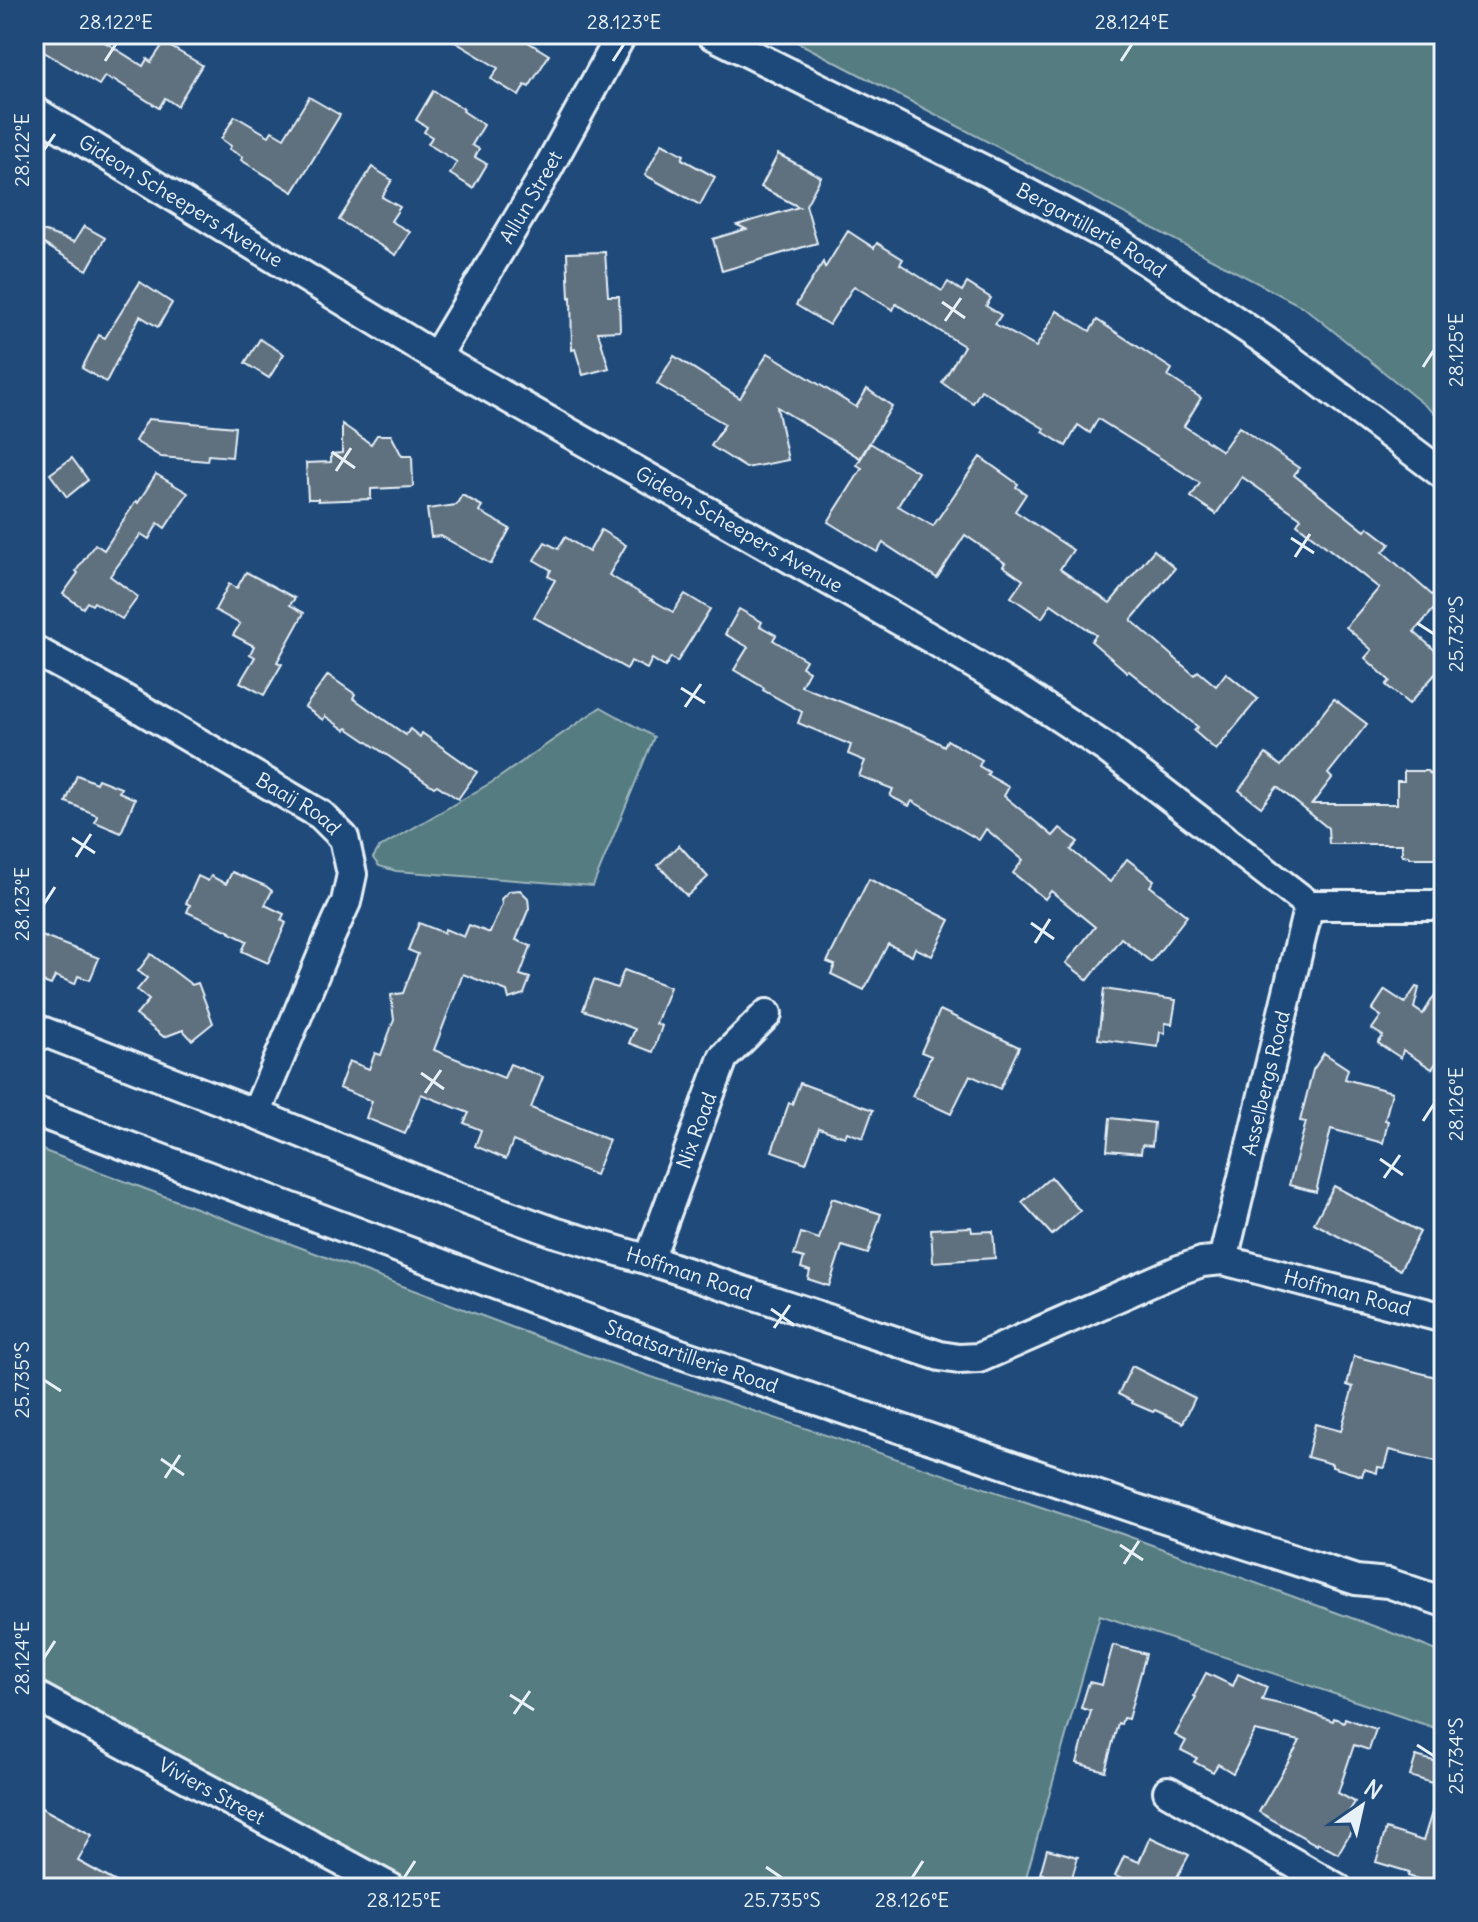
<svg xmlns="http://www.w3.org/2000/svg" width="1478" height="1922" viewBox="0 0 1478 1922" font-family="Delius,sans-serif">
<rect width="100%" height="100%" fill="#1f4a7a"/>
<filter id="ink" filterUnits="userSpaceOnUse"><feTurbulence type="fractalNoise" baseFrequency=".0125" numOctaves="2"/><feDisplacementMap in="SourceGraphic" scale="16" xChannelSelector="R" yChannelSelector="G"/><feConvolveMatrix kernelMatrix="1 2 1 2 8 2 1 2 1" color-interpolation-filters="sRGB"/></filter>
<g filter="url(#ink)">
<g fill="#557b81" stroke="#9eb6bc" stroke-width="2">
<polygon points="782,34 1444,34 1444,421 1305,308"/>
<polygon points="601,707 654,737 593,886 396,871 379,866 373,858 379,848 494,781"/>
<polygon points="34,1147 583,1354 1122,1534 1387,1631 1444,1654 1444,1731 1100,1615 1023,1888 416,1888 34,1682"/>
</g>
<g fill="#5e707f" stroke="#e8f1f8" stroke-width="2">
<polygon points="34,34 92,34 143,66 147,59 151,62 164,43 202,65 177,106 165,98 159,108 113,79 112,81 105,76 99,85 34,46"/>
<polygon points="442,34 515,34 549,55 529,87 525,85 519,96 491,79 498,68"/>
<polygon points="433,91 464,109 463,111 484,125 472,145 479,149 475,157 487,164 473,188 450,174 457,162 428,144 432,137 424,132 427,127 416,120"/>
<polygon points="309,97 340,115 293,192 241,160 243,157 229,149 231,146 221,139 235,116 269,136 272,131 284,138"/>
<polygon points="662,143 684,155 682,159 715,177 700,205 645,175"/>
<polygon points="778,154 821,177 806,205 817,243 722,271 713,239 746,229 737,225 799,207 761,187"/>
<polygon points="372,167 392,180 382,197 400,207 391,221 410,232 396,255 339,220"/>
<polygon points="84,226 105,238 87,270 34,238 37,229 74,242"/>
<polygon points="848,231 874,248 877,243 903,259 900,264 942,291 948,282 962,291 967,283 991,298 986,306 1001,315 995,324 1036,347 1057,311 1090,331 1097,320 1172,369 1168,376 1201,398 1184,426 1222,451 1239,427 1299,468 1294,475 1365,531 1368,527 1390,544 1383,552 1440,602 1414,632 1444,658 1444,664 1409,704 1386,685 1390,681 1365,658 1372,650 1346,627 1379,588 1297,524 1301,518 1242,477 1216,514 1191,497 1200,483 1098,419 1090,433 1078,425 1066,446 1043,432 1045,429 981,390 973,403 942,383 964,346 896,304 893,310 854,286 829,325 796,305 823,262 825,268"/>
<polygon points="605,252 608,296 619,296 620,331 598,332 609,368 583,375 575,349 572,350 571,297 569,298 567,253"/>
<polygon points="140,282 172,303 158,327 140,316 106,382 82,368 99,335 105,338"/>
<polygon points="260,339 284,354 269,378 245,363"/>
<polygon points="768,353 856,407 867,389 892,406 860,458 777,407 788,460 746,468 711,446 725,424 657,384 674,356 740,398"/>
<polygon points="148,419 235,427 232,457 208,455 207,461 161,457 135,441"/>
<polygon points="342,424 371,444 377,435 391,435 402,456 412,456 413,487 371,489 371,499 318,501 318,499 308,499 306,463 331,462 331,454 342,453"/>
<polygon points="870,443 918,472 898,506 933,526 980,457 1018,484 1016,487 1026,494 1015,511 1073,550 1060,569 1110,603 1154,550 1175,568 1131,620 1194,675 1198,671 1216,686 1226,673 1258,699 1216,750 1194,731 1198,727 1129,671 1127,672 1091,641 1096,635 1051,604 1042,618 1011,597 1023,580 1003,566 1005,563 965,535 937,578 883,543 877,552 828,522 862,468 857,465"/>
<polygon points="72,458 88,480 67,497 50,474"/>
<polygon points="156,474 188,493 165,528 158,523 149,539 141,534 110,576 138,597 122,619 94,602 92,605 87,602 83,608 63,594 78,573 76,571 95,544 104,550 136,501 138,503"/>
<polygon points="462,495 482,506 479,511 510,529 491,564 441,536 431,537 427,509 456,505"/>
<polygon points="601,530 626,545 609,575 673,612 685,594 710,609 677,662 671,657 665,667 652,659 647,669 631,661 627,669 534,617 555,580 548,576 551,570 534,560 545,542 558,549 565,537 589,552"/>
<polygon points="246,572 295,598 290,605 304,613 277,662 282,664 264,695 240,682 255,657 250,654 254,646 233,635 240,624 215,610 229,584 237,588"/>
<polygon points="739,609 762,622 760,626 776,635 773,640 806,660 802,667 809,671 801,686 922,734 944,746 947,740 982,760 979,766 989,772 987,775 1009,787 1004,796 1053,836 1060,828 1078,842 1071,850 1110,882 1127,859 1154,880 1150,886 1187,916 1151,962 1121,938 1088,980 1066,963 1095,927 1051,891 1045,899 1013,873 1023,860 986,829 979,840 912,801 909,806 890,796 893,789 859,776 865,761 848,754 851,745 798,723 802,712 763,690 764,688 734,670 748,647 725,634"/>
<polygon points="328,675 355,694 353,698 406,735 410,729 420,737 422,733 477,772 458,799 437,785 434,787 347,728 345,730 325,716 323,720 305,707"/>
<polygon points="1334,699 1367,724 1328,774 1332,778 1312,804 1397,804 1397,781 1404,781 1404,771 1427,771 1440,782 1440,798 1444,798 1444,858 1409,858 1409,856 1402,855 1402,844 1329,844 1328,828 1277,787 1261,807 1239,790 1266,754 1281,766"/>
<polygon points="77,775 96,783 98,779 121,788 119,792 135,799 121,833 95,822 97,815 66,802"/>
<polygon points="679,845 708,877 687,896 658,865"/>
<polygon points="232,872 266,886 272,891 265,905 284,914 281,920 286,923 268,963 242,951 247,941 230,933 231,932 187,912 190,905 186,903 198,876 208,881 211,876 226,884"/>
<polygon points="869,879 950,920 932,956 915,948 912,956 888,944 864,990 831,974 835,965 827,962"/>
<polygon points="520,890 528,898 529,908 516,940 531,946 520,975 530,978 524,994 509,999 507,991 463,974 434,1050 504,1078 510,1064 543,1077 531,1108 609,1140 595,1175 513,1141 506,1159 475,1146 481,1130 464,1123 469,1113 421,1094 405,1134 366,1118 372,1101 339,1088 349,1061 369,1069 375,1053 381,1055 394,1020 391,995 403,993 418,954 408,950 419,923 444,933 445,929 464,937 469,925 490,933 502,904 501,899 509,891"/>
<polygon points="34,933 99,958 90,980 78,976 75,984 55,976 51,985 43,982 34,982"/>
<polygon points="151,954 192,985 198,983 213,1023 192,1040 183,1030 164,1037 136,1015 149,1000 137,990 147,978 138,971"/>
<polygon points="624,970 670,987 656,1024 662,1026 653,1052 629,1043 635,1029 583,1010 594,980 617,988"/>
<polygon points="1444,980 1444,1051 1432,1069 1403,1050 1401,1058 1378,1043 1383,1036 1372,1029 1381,1016 1372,1010 1385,990 1405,1003 1416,987 1419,988 1414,1008 1423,1014"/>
<polygon points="1104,989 1176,1000 1172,1024 1165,1023 1165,1033 1160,1032 1158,1047 1098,1039"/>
<polygon points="940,1010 1019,1047 1000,1089 970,1075 951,1114 912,1096 931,1056 921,1052"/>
<polygon points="1324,1053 1348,1069 1345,1079 1392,1092 1385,1120 1388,1121 1383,1143 1331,1129 1316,1192 1289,1185 1306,1122 1300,1121 1313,1070"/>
<polygon points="800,1083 873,1110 863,1138 847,1132 845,1137 819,1128 806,1163 772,1151 789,1103 792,1104"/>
<polygon points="1110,1118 1154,1123 1152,1146 1142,1145 1141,1153 1107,1150"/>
<polygon points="1051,1177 1080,1211 1052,1235 1022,1202"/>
<polygon points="1334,1186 1420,1232 1400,1270 1314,1223"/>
<polygon points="832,1198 881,1214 868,1254 842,1246 829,1286 808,1279 810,1271 801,1268 804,1258 794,1255 801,1233 819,1239"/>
<polygon points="971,1227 972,1232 993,1231 995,1258 933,1262 931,1229"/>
<polygon points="1354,1356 1444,1379 1444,1463 1389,1450 1384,1468 1378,1467 1377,1473 1364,1469 1362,1476 1332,1467 1332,1464 1307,1457 1315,1424 1341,1431 1353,1387 1347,1385"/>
<polygon points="1132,1366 1195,1398 1183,1423 1155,1410 1153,1412 1132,1403 1132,1401 1118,1394"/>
<polygon points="1113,1645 1146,1654 1128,1719 1123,1718 1121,1724 1118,1723 1105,1771 1077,1763 1091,1711 1081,1708 1089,1682 1102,1685"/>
<polygon points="1206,1673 1233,1686 1238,1674 1267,1687 1262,1700 1293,1707 1333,1721 1334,1718 1344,1722 1345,1718 1376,1729 1369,1750 1354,1745 1338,1793 1355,1802 1346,1817 1357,1821 1338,1854 1318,1843 1317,1845 1259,1812 1300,1741 1255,1731 1233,1773 1218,1764 1213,1772 1194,1762 1197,1758 1181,1750 1186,1741 1175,1735 1196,1697 1194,1696"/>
<polygon points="1416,1756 1444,1764 1444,1787 1410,1776"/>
<polygon points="1439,1790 1444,1791 1444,1882 1433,1878 1431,1883 1408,1876 1409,1872 1376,1862 1386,1829 1423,1841"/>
<polygon points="34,1804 92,1835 78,1861 127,1888 34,1888"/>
<polygon points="1150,1837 1189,1855 1171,1888 1142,1888 1115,1876 1124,1856 1139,1862"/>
<polygon points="1047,1849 1078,1857 1069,1888 1039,1888 1043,1874 1040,1874"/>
</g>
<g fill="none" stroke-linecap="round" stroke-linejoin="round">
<defs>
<g id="minor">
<path id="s1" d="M 711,34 L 986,171 L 1120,243 L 1270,344 L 1444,475"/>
<path id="s2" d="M 34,111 L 436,357 L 932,639 L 1021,692 L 1106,748 L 1309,905 L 1444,905"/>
<path id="s3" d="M 436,357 L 542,179 L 622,34"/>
<path id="s4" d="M 34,650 L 122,698 L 321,815 L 344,838 L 352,874 L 346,902 L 330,937 L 256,1114"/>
<path id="s5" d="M 34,1028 L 256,1114 L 455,1196 L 554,1232 L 649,1260 L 940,1356 L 959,1359 L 979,1358 L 1179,1270 L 1202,1262 L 1223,1260 L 1444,1318"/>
<path id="s6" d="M 34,1111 L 678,1353 L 1155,1515 L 1356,1580 L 1388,1583 L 1444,1602"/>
<path id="s7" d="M 649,1260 L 723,1058 L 767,1014"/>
<path id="s8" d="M 1223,1260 L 1309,905"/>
<path id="s9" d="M 34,1695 L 391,1888"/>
<polyline points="1168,1791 1337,1888"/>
</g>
</defs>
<use href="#minor" stroke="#e8f1f8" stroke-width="34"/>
<use href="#minor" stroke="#1f4a7a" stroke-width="28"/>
</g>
</g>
<path fill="none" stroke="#e8f1f8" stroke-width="3" d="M 105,61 L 116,44M 613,61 L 624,44M 1121,61 L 1132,44M 44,150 L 55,134M 942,302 L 965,318M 945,321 L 961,298M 1423,367 L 1434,350M 332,452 L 355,468M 336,471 L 351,448M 1291,538 L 1314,553M 1295,557 L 1310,534M 1417,623 L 1434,634M 681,688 L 705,703M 685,707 L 701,684M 72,838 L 95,853M 76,857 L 91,834M 44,904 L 55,887M 1031,923 L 1054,939M 1035,943 L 1050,919M 421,1073 L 444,1089M 425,1093 L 441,1070M 1423,1121 L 1434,1104M 1380,1159 L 1403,1175M 1384,1178 L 1400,1155M 771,1309 L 794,1325M 774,1328 L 790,1305M 44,1380 L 61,1391M 161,1459 L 184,1475M 165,1478 L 180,1455M 1120,1545 L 1143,1560M 1124,1564 L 1139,1541M 44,1658 L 55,1641M 510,1695 L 534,1710M 514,1714 L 530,1691M 1417,1745 L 1434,1756M 766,1867 L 782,1878M 404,1878 L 415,1861M 912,1878 L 923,1861"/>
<g text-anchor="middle" stroke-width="7" stroke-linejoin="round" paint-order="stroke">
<g font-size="20" fill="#e8f1f8" stroke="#1f4a7a">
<text dy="7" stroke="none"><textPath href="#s3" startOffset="186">Allun Street</textPath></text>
<text dy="7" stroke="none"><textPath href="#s2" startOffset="172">Gideon Scheepers Avenue</textPath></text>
<text dy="7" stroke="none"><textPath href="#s1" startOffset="428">Bergartillerie Road</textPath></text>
<text dy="7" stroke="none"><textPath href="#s2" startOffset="820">Gideon Scheepers Avenue</textPath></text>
<text dy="7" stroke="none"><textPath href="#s4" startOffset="306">Baaij Road</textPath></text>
<text dy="7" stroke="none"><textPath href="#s8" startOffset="182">Asselbergs Road</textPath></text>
<text dy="7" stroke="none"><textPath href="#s7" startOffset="138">Nix Road</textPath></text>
<text dy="7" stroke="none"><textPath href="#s5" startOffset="700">Hoffman Road</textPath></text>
<text dy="7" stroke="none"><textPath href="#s5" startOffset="1396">Hoffman Road</textPath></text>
<text dy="7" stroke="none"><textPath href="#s6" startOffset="702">Staatsartillerie Road</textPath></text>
<text dy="7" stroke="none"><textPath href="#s9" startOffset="202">Viviers Street</textPath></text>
</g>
</g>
<rect width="1478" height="1922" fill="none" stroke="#1f4a7a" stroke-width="88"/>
<g transform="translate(1362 1806) rotate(34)" stroke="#1f4a7a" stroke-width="6" paint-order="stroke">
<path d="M0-6L14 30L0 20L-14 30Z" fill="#e8f1f8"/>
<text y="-12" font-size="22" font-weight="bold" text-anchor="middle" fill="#e8f1f8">N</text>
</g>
<rect x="44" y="44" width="1390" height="1834" fill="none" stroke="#e8f1f8" stroke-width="3"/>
<g font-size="20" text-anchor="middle" fill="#e8f1f8">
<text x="116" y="29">28.122°E</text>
<text x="624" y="29">28.123°E</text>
<text x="1132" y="29">28.124°E</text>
<text transform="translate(22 150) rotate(-90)" y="7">28.122°E</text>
<text transform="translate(1456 350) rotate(-90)" y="7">28.125°E</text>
<text transform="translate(1456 634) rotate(-90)" y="7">25.732°S</text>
<text transform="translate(22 904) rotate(-90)" y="7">28.123°E</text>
<text transform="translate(1456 1104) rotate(-90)" y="7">28.126°E</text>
<text transform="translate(22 1380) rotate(-90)" y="7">25.735°S</text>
<text transform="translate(22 1658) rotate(-90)" y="7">28.124°E</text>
<text transform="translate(1456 1756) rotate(-90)" y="7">25.734°S</text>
<text x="404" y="1907">28.125°E</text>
<text x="782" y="1907">25.735°S</text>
<text x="912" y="1907">28.126°E</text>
</g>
</svg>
